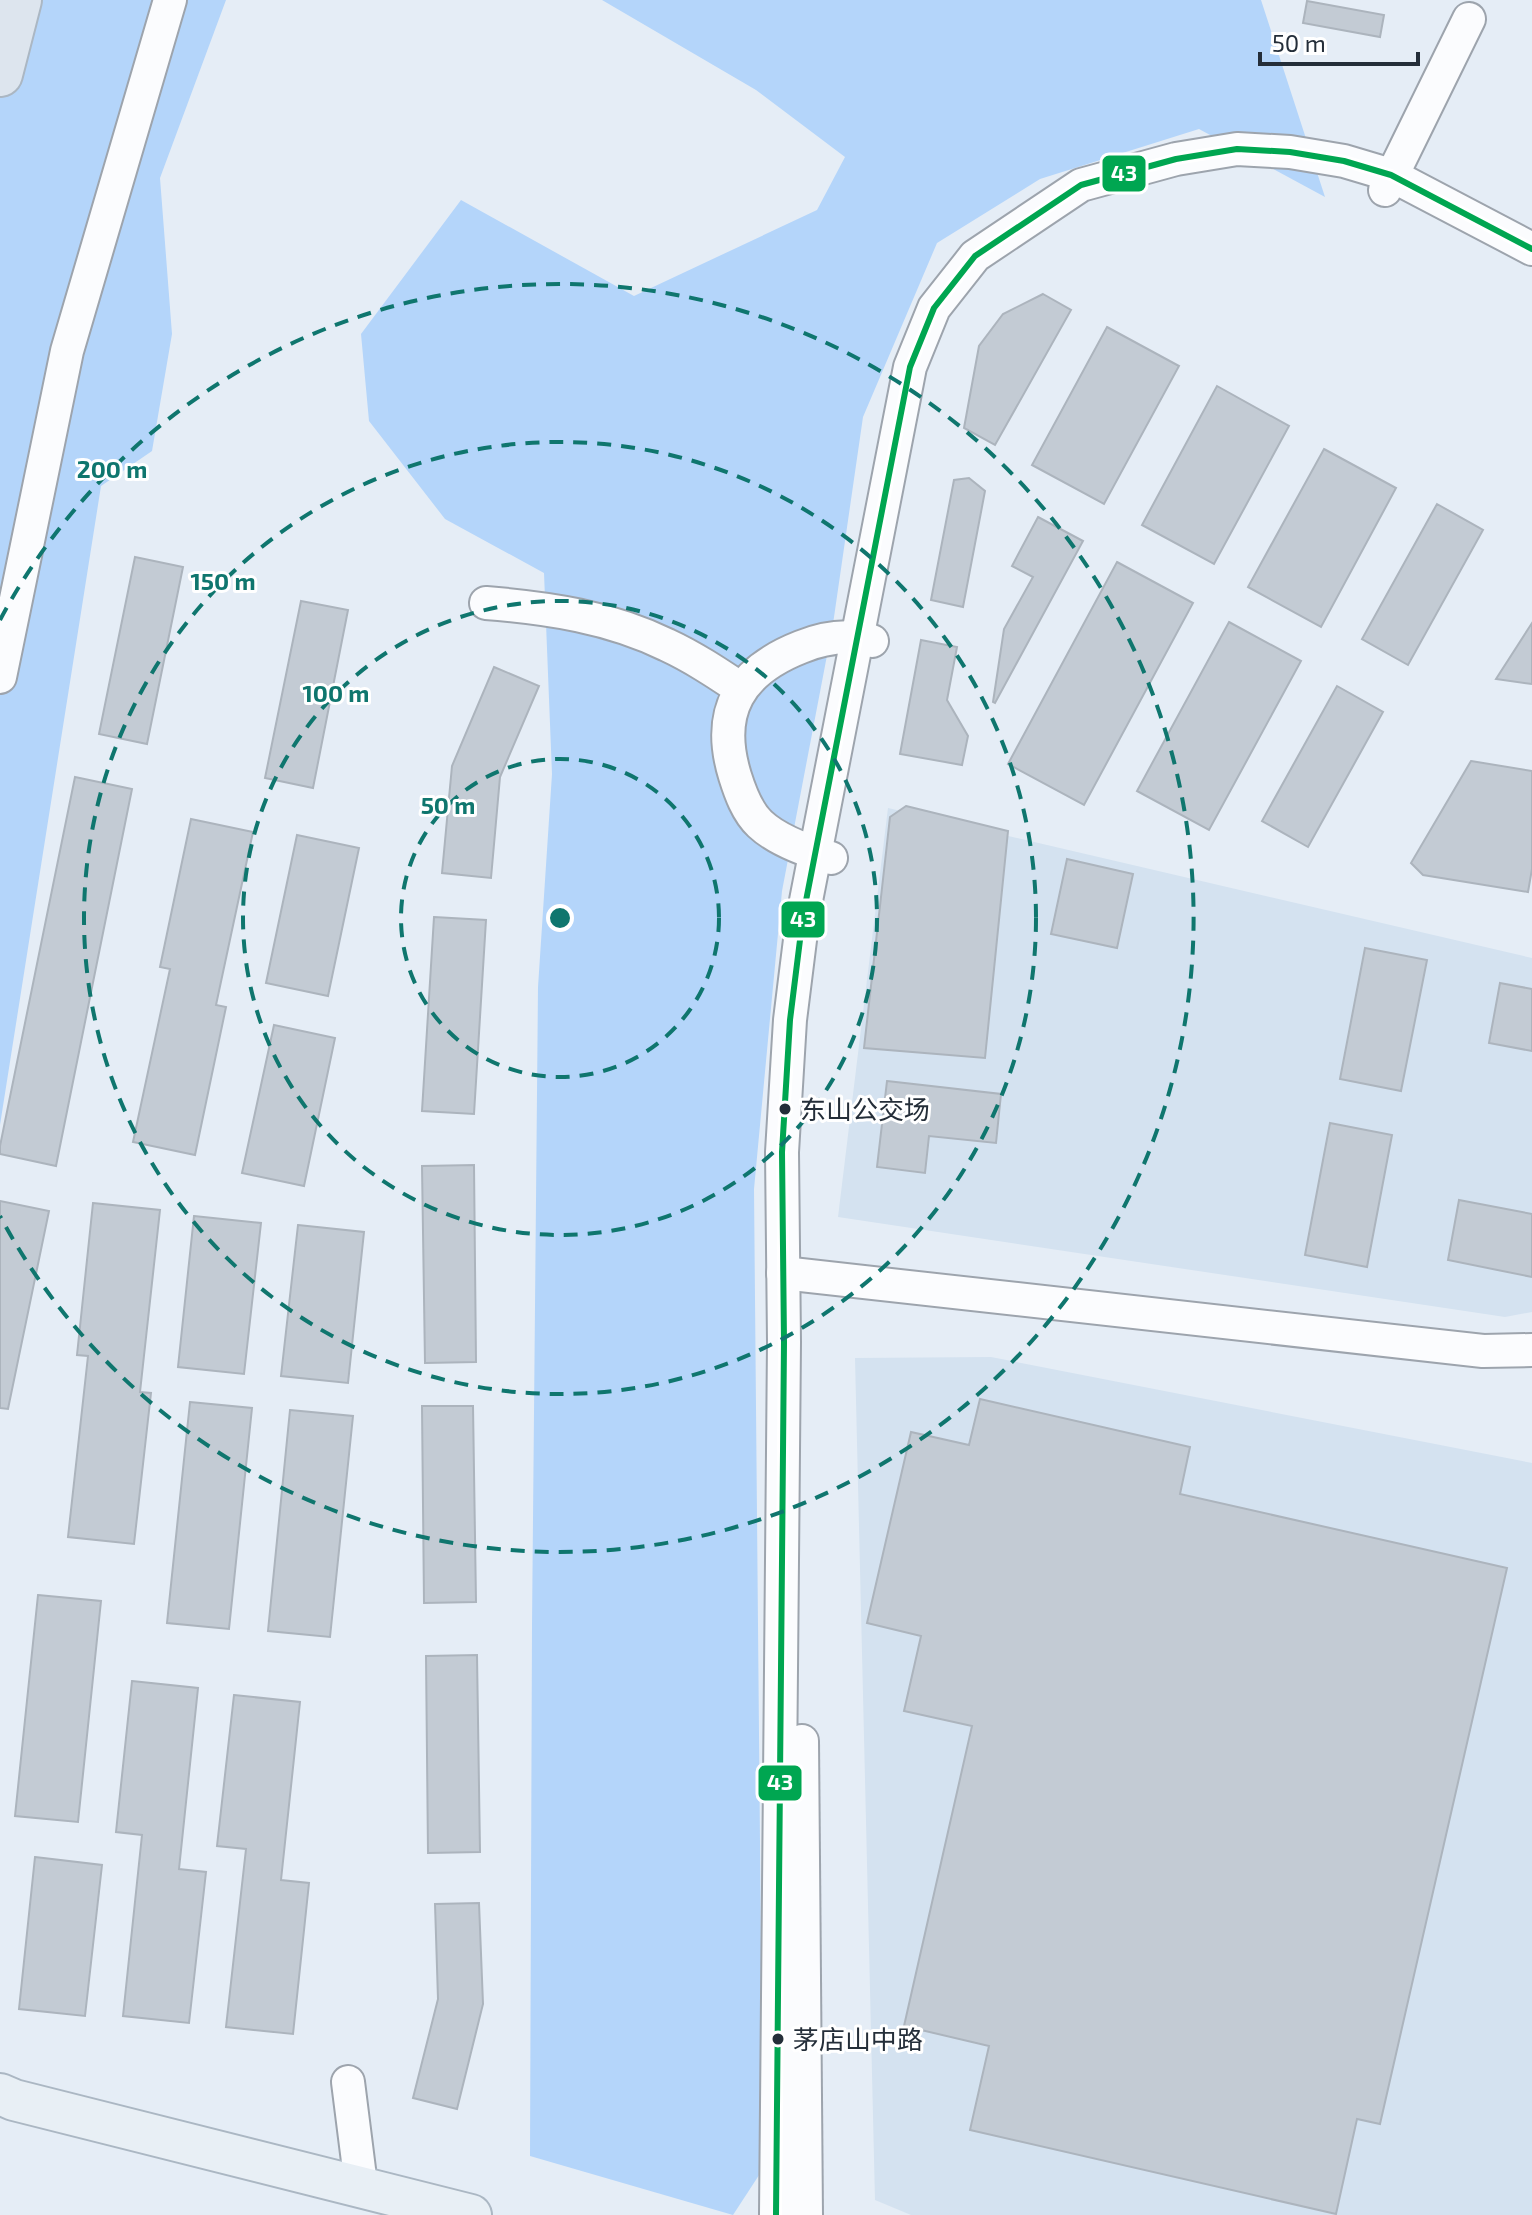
<svg xmlns="http://www.w3.org/2000/svg" width="1532" height="2215" viewBox="0 0 1532 2215" font-family="'Exo 2','Noto Sans SC',sans-serif">
<rect width="100%" height="100%" fill="#e5edf6"/>
<g fill="#d4e2f0">
<polygon points="888,808 1532,958 1532,1312 1505,1317 838,1217"/>
<polygon points="991,1357 1532,1463 1532,2215 911,2215 875,2200 855,1358"/>
</g>
<g fill="#b4d5fa">
<polygon points="0,0 226,0 160,178 172,334 152,451 101,486 0,1125"/>
<polygon points="602,0 1261,0 1325,197 1199,129 1040,179 937,243 863,417 833,624 782,891 754,1189 763,2169 733,2215 530,2156 532,1626 538,987 552,774 544,573 445,519 369,421 361,334 461,200 634,296 817,210 845,157 756,90"/>
</g>
<g fill="#c3cbd4" stroke="#acb4bd" stroke-width="2">
<polygon points="1307,1 1384,15 1380,37 1303,23"/>
<polygon points="1043,294 1071,310 995,445 964,428 979,346 1003,314"/>
<polygon points="1107,327 1179,366 1104,504 1032,465"/>
<polygon points="1217,386 1289,426 1214,564 1142,525"/>
<polygon points="1324,449 1396,488 1321,627 1248,587"/>
<polygon points="969,478 985,491 963,607 931,600 954,480"/>
<polygon points="1437,504 1483,530 1408,665 1362,639"/>
<polygon points="1038,517 1083,541 995,703 993,702 1004,629 1033,577 1012,566"/>
<polygon points="135,557 183,567 147,744 99,734"/>
<polygon points="1117,562 1193,603 1084,805 1008,764"/>
<polygon points="301,601 348,610 313,788 265,778"/>
<polygon points="1229,622 1301,661 1209,830 1137,791"/>
<polygon points="1532,623 1532,684 1496,679"/>
<polygon points="921,640 957,647 947,700 968,736 962,765 900,754"/>
<polygon points="494,667 539,686 500,777 491,878 442,873 452,766"/>
<polygon points="1337,686 1383,712 1308,847 1262,821"/>
<polygon points="1471,761 1532,771 1532,869 1528,892 1423,875 1411,863"/>
<polygon points="75,777 132,789 56,1166 0,1154 0,1146"/>
<polygon points="906,806 1008,831 985,1058 864,1048 890,817"/>
<polygon points="191,819 253,832 216,1005 226,1007 195,1155 133,1142 170,969 160,967"/>
<polygon points="297,835 359,848 328,996 266,983"/>
<polygon points="1067,859 1133,874 1117,948 1051,934"/>
<polygon points="434,917 486,920 474,1114 422,1111"/>
<polygon points="1365,948 1427,960 1401,1091 1340,1079"/>
<polygon points="1500,983 1532,989 1532,1051 1489,1043"/>
<polygon points="274,1025 335,1038 304,1186 242,1173"/>
<polygon points="887,1081 1001,1094 996,1143 929,1136 925,1173 877,1167"/>
<polygon points="1330,1123 1392,1135 1367,1267 1305,1255"/>
<polygon points="474,1165 476,1362 425,1363 422,1166"/>
<polygon points="1459,1200 1532,1214 1532,1277 1448,1260"/>
<polygon points="0,1201 49,1211 8,1409 0,1408"/>
<polygon points="93,1203 160,1210 140,1392 151,1393 134,1544 68,1537 88,1356 77,1355"/>
<polygon points="194,1216 261,1223 244,1374 178,1367"/>
<polygon points="298,1225 364,1232 348,1383 281,1376"/>
<polygon points="980,1399 1190,1447 1180,1494 1507,1568 1380,2124 1357,2119 1336,2214 970,2130 989,2046 904,2026 972,1726 904,1711 921,1636 867,1623 911,1432 969,1445"/>
<polygon points="190,1402 252,1408 229,1629 167,1623"/>
<polygon points="422,1406 473,1406 476,1602 424,1603"/>
<polygon points="290,1410 353,1416 330,1637 268,1631"/>
<polygon points="38,1595 101,1601 78,1822 15,1816"/>
<polygon points="477,1655 480,1852 428,1853 426,1656"/>
<polygon points="132,1681 198,1688 179,1869 206,1872 189,2023 123,2016 142,1835 116,1832"/>
<polygon points="234,1695 300,1702 281,1880 309,1883 293,2034 226,2027 246,1849 217,1846"/>
<polygon points="35,1857 102,1865 85,2016 19,2009"/>
<polygon points="479,1903 483,2004 457,2109 413,2098 438,1999 435,1904"/>
</g>
<g fill="none" stroke-linecap="round" stroke-linejoin="round">
<defs>
<g id="minor">
<polyline points="1385,190 1469,19"/>
<path d="M 486,603 C 548,608 610,617 667,645 C 693,657 717,673 741,689"/>
<polyline points="0,677 67,351 170,0"/>
<path d="M 831,858 C 807,851 778,841 760,824 C 747,812 740,792 735,776 C 715,711 740,671 801,647 C 823,638 848,634 872,641"/>
<polyline points="783,1273 1483,1351 1532,1350"/>
<polyline points="802,1741 806,2215"/>
<polyline points="348,2082 361,2185"/>
<polyline points="776,2215 784,1342 782,1152 790,1020 803,916 910,367 934,308 975,256 1081,185 1176,159 1237,149 1290,152 1344,161 1391,175 1532,249"/>
</g>
<polyline id="major" points="0,2094 14,2100 471,2215"/>
<polyline id="highway" points="0,74 19,0"/>
</defs>
<use href="#minor" stroke="#9da4ad" stroke-width="36"/>
<use href="#major" stroke="#abb7c3" stroke-width="44"/>
<use href="#highway" stroke="#abb7c3" stroke-width="48"/>
<use href="#minor" stroke="#fbfcfe" stroke-width="32"/>
<use href="#major" stroke="#e8eff5" stroke-width="40"/>
<use href="#highway" stroke="#dde5ee" stroke-width="44"/>
<defs>
<polyline id="bus-1" points="776,2215 784,1342 782,1152 790,1020 803,916 910,367 934,308 975,256 1081,185 1176,159 1237,149 1290,152 1344,161 1391,175 1532,249"/>
</defs>
<use href="#bus-1" stroke="#fff" stroke-width="12"/>
<use href="#bus-1" stroke="#00a651" stroke-width="6"/>
</g>
<g fill="none" stroke="#0f766e" stroke-width="4" stroke-dasharray="14 10">
<circle cx="560" cy="918" r="159"/>
<circle cx="560" cy="918" r="317"/>
<circle cx="560" cy="918" r="476"/>
<path d="M0 620A634 634 0 1 1 0 1216"/>
</g>
<g fill="#242e39" stroke="#fff" stroke-width="3">
<circle cx="785" cy="1109" r="7"/>
<circle cx="778" cy="2039" r="7"/>
</g>
<g text-anchor="middle" stroke-width="6" stroke-linejoin="round" paint-order="stroke">
<g font-size="26" fill="#242e39" stroke="#fff" text-anchor="start">
<text x="800" y="1119">东山公交场</text>
<text x="793" y="2049">茅店山中路</text>
</g>
</g>
<circle cx="560" cy="918" r="12" fill="#0f766e" stroke="#fff" stroke-width="4"/>
<g font-size="24" text-anchor="middle" font-weight="bold" fill="#0f766e" stroke="#fff" stroke-width="6" stroke-linejoin="round" paint-order="stroke">
<text x="112" y="478">200 m</text>
<text x="223" y="590">150 m</text>
<text x="336" y="702">100 m</text>
<text x="448" y="814">50 m</text>
</g>
<g stroke="#fff" stroke-width="3">
<rect x="1101" y="154" width="46" height="39" rx="8" fill="#00a651"/>
<rect x="780" y="900" width="46" height="39" rx="8" fill="#00a651"/>
<rect x="757" y="1764" width="46" height="38" rx="8" fill="#00a651"/>
</g>
<g font-size="22" text-anchor="middle" font-weight="bold" fill="#fff">
<text x="1124" y="181">43</text>
<text x="803" y="927">43</text>
<text x="780" y="1790">43</text>
</g>
<path d="M1260 52v12h158v-12" fill="none" stroke="#242e39" stroke-width="4"/>
<text x="1272" y="52" font-size="24" fill="#242e39" stroke="#ffffff" stroke-width="6" paint-order="stroke">50 m</text>
</svg>
